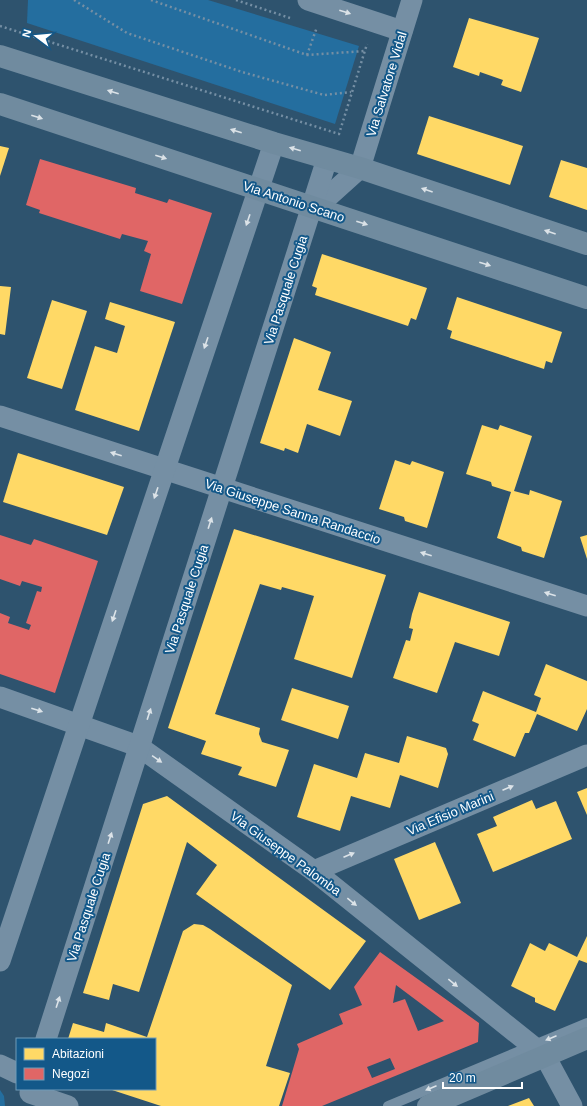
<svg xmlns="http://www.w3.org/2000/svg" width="587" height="1106" viewBox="0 0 587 1106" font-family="Arial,sans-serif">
<rect width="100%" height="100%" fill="#2e536e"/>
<g fill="#246e9f">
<polygon points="28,0 208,0 359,46 335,124 27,23"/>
<polygon points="0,1090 4,1096 5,1106 0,1106"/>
</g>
<g fill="#ffd966">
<polygon points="469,18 539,38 521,92 501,85 503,80 480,72 479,76 453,67"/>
<polygon points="429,116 523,146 510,185 417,154"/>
<polygon points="0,146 9,148 0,176"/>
<polygon points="561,160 587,168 587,210 549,197"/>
<polygon points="322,254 427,288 416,320 411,318 408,326 315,295 317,288 312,286"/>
<polygon points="0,286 11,287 5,335 0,334"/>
<polygon points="457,297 562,332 552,363 546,361 544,369 450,338 452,331 447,329"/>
<polygon points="52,300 87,311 62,389 27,378"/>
<polygon points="110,302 175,322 139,431 75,410 95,346 117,353 125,326 105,319"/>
<polygon points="294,338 331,352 318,390 352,401 340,436 307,424 298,453 285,448 284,451 260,443"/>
<polygon points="482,425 498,430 500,425 532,436 514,491 529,495 530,490 562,501 544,558 522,551 521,547 497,538 511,492 492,486 491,482 466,474"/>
<polygon points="18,453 124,487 107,535 3,502"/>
<polygon points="395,460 410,465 412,461 444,472 427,528 405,521 404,517 379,509"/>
<polygon points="234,529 386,575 352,678 294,659 314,596 282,587 281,590 260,584 215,714 260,728 259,734 262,742 289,750 276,787 238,775 242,767 201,754 206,741 168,728"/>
<polygon points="587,535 587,559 580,537"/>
<polygon points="419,592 510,622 499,656 455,642 437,693 393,678 406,640 410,641 413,629 409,628 412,614"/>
<polygon points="546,664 587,681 587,709 577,731 537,714 529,733 525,733 515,757 473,740 479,724 472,721 483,691 536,712 541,698 534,695"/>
<polygon points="292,688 349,706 338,739 281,720"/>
<polygon points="407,736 446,748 448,754 438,788 400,775 390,808 351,796 340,831 297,817 314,764 357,778 365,753 399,763"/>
<polygon points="587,788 587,815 577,792"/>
<polygon points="167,796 366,941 330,990 196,894 217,865 187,842 139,992 113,984 109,1000 83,993 143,804"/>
<polygon points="532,800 536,809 556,801 572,839 493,872 477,834 497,826 493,817"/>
<polygon points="435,842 461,903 419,920 394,859"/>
<polygon points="194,924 203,925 210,929 292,985 266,1066 290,1073 279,1106 161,1106 109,1089 155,1089 155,1039 68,1039 73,1023 104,1032 106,1023 147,1037 183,931"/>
<polygon points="587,936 587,963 579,960 555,1011 535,1002 535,998 511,986 530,943 545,951 549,943 577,957"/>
<polygon points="529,1098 534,1106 508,1106"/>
</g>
<g fill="#e06666" fill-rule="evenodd">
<polygon points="40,159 136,188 135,193 167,203 169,199 212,213 182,304 140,291 151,254 144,251 148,241 122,234 120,239 39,213 40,210 26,205"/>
<polygon points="0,535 31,545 34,539 98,561 55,693 0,674 0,613 10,617 8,623 29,630 31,625 26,623 37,591 41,592 42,587 22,581 20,586 0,579"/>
<path d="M 380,952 L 479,1023 L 478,1042 L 322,1106 L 282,1106 L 299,1049 L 297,1044 L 343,1024 L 339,1014 L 362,1005 L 354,987 ZM 396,985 L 444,1021 L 418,1031 L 405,999 L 393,1003 ZM 390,1058 L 395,1069 L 372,1078 L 367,1067 Z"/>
</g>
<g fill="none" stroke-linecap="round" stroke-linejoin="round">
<g stroke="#758fa4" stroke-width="2.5" stroke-dasharray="2 3" stroke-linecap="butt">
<polyline points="74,0 127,33 242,72 324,95 351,92"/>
<polyline points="151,0 307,55 365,51"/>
<polyline points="236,0 290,18"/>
<polyline points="0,26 339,134 367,44"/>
<polyline points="307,55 317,27"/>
</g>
<polyline stroke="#758fa4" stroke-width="10" points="388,1106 587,1023"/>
<g stroke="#758fa4" stroke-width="21">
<polyline points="308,0 402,31"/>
<polyline points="312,206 330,195 360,168 412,0"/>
<polyline points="0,416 587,606"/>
<polyline points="0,697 138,746 314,871 545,1056 572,1106"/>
<polyline points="314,871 587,755"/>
<polyline points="0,961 274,143"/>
<polyline points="46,1039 327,159"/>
<polyline points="0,1065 17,1073"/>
<polyline points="30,1093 68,1106"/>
</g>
<g stroke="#708b9f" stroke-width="22">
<polyline points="0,56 274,143 360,168 587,244"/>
<polyline points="0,104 587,298"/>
<polyline points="428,1106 587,1038"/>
</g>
</g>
<defs><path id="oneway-solid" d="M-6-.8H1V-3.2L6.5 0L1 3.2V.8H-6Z"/></defs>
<g fill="#dce3e8">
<use href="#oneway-solid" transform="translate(345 12) rotate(18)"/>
<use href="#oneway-solid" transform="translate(248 220) rotate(109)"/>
<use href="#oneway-solid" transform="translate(206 343) rotate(109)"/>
<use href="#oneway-solid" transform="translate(116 454) rotate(-162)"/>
<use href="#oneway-solid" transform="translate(156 493) rotate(109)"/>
<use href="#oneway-solid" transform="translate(210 523) rotate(-72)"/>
<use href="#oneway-solid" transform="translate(426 554) rotate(-162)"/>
<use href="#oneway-solid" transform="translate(550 594) rotate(-162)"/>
<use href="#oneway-solid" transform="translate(114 616) rotate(109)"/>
<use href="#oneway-solid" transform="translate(37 710) rotate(18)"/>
<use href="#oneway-solid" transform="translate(149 714) rotate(-72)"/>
<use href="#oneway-solid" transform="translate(157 759) rotate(35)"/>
<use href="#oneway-solid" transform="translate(508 788) rotate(-23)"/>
<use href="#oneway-solid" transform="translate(110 838) rotate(-72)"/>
<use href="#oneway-solid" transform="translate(349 855) rotate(-23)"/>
<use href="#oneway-solid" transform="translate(352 902) rotate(39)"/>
<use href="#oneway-solid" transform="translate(453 983) rotate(39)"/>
<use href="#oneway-solid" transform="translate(58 1002) rotate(-72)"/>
<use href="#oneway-solid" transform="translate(551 1038) rotate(157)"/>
<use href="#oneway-solid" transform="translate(431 1088) rotate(157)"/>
</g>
<g fill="#dbe2e7">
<use href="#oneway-solid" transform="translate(113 92) rotate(-162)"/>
<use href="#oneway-solid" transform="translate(37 117) rotate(18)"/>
<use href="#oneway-solid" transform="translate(236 131) rotate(-162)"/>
<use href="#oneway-solid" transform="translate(295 149) rotate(-164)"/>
<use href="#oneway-solid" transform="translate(161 157) rotate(18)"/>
<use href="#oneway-solid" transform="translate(427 190) rotate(-161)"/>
<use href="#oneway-solid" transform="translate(362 223) rotate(18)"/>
<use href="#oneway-solid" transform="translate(550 232) rotate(-161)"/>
<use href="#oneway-solid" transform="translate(485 264) rotate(18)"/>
</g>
<g text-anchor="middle" stroke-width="4" stroke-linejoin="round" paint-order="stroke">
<g font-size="13" fill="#fff" stroke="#135889">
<text transform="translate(386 84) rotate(-73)" y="5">Via Salvatore Vidal</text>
<text transform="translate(294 201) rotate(18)" y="5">Via Antonio Scano</text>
<text transform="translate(285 290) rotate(-72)" y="5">Via Pasquale Cugia</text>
<text transform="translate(293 511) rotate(18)" y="5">Via Giuseppe Sanna Randaccio</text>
<text transform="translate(186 599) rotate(-72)" y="5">Via Pasquale Cugia</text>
<text transform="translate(450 813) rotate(-23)" y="5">Via Efisio Marini</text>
<text transform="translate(286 853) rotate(36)" y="5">Via Giuseppe Palomba</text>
<text transform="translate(88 907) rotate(-72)" y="5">Via Pasquale Cugia</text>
</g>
</g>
<rect x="16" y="1038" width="140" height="52" fill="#135889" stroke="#719bb8"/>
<rect x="24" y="1048" width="20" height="12" fill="#ffd966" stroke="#719bb8"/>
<text x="52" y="1058" font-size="12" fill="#ffffff">Abitazioni</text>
<rect x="24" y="1068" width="20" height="12" fill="#e06666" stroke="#719bb8"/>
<text x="52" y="1078" font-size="12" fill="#ffffff">Negozi</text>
<g transform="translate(36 36) rotate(286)" stroke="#135889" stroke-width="3" paint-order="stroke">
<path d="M0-3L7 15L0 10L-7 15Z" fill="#ffffff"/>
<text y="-6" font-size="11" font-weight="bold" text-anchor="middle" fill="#ffffff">N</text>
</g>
<path d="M443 1082v6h79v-6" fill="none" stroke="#ffffff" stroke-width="2"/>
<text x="449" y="1082" font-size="12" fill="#ffffff" stroke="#135889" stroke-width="3" paint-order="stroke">20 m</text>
</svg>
